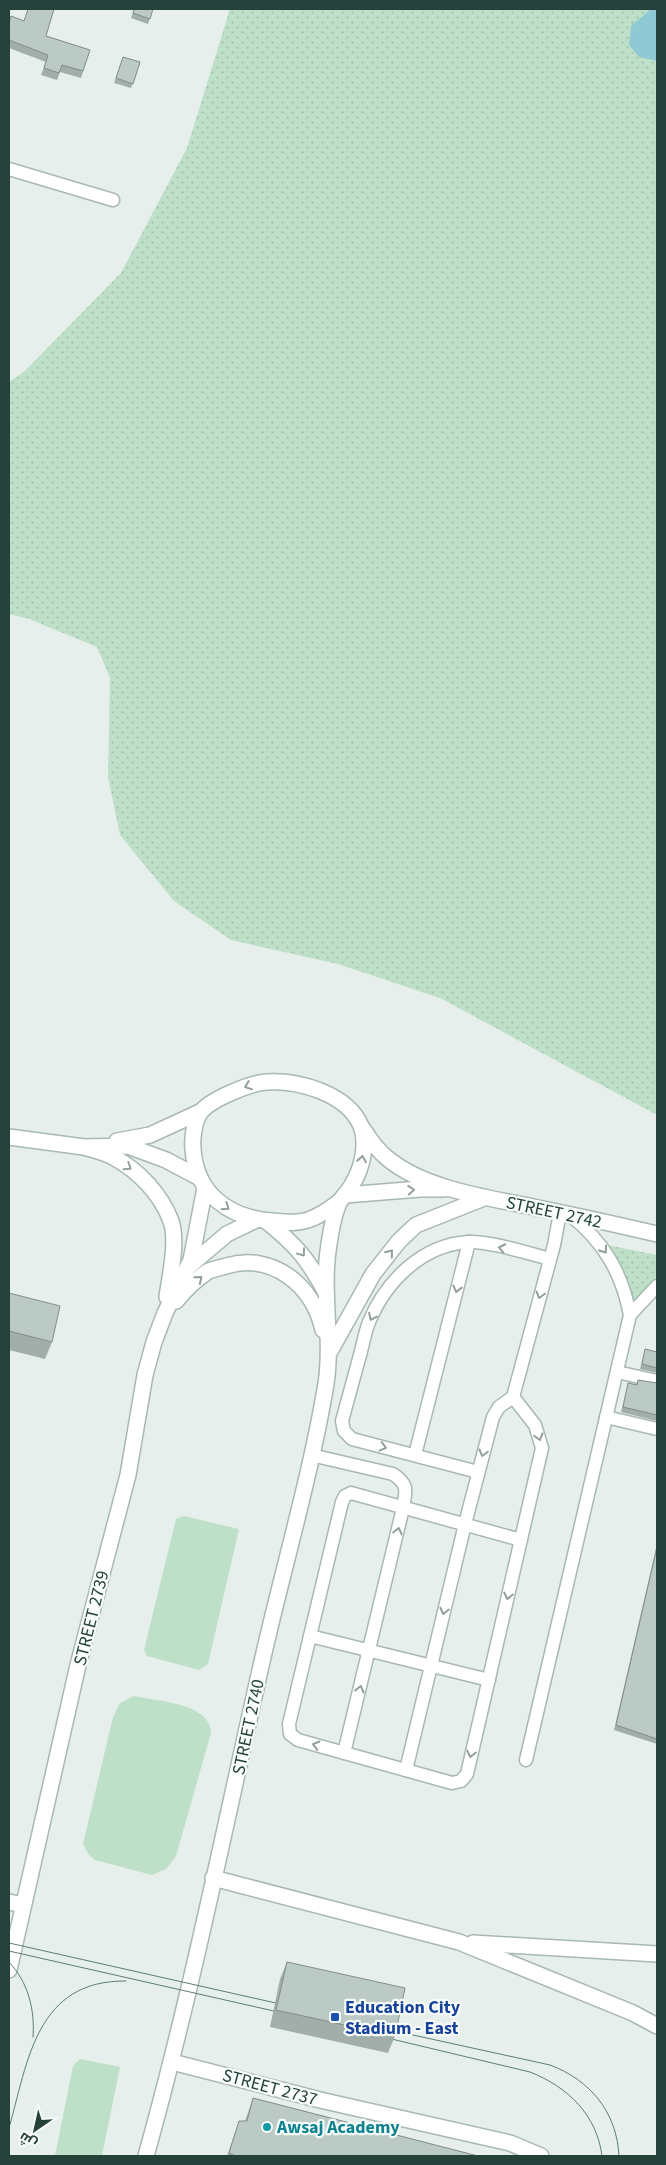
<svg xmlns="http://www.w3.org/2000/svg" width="666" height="2165" viewBox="0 0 666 2165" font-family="'Source Sans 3',Cairo,sans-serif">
<defs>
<pattern id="grass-dots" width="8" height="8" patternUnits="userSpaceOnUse" patternTransform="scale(1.25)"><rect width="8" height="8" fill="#bfe0c8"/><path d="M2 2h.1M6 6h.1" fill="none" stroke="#a4c1ad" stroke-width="1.8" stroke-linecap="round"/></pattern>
</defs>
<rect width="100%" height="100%" fill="#e6efeb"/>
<g fill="url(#grass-dots)">
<polygon points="230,9 657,9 657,1115 440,998 338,964 231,940 174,901 120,835 108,777 110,678 97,647 29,619 9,614 9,382 24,372 121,273 187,148"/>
<polygon points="607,1245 657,1255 657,1280 634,1306"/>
</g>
<g fill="#bfe0c8">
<polygon points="184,1516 239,1529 208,1664 199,1670 147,1656 144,1650 176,1519"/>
<path d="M 134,1696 C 157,1701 211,1703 211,1733 L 176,1856 L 166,1869 L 152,1875 L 95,1860 L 89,1855 L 83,1844 L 113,1717 L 120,1703 Z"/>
<polygon points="80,2059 120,2067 102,2156 55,2156 73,2066"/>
</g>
<polygon fill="#8ec9d4" points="651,9 657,9 657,61 639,57 629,45 631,26"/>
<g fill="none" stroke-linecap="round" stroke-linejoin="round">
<defs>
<g id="lane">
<polyline points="9,169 113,200"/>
<polyline points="630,1315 657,1286"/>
<polyline points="617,1372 657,1381"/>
<polyline points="513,1397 535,1425 542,1448 467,1774 461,1781 452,1783 298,1740 290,1734 289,1724 342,1502 345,1496 351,1493 521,1540"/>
<polyline points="606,1417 657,1429"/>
<path d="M 311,1455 L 393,1474 C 409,1485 406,1490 403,1508 L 344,1753"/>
<polyline points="415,1455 469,1242"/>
<path d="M 478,1472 L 352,1439 L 344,1431 L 342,1421 C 348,1399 354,1377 360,1355 C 363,1344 365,1332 369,1322 C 386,1281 422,1245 468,1242 C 490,1241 527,1253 550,1259"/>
<polyline points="310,1636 489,1680"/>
<path d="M 526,1760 L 630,1315 C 622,1273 604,1242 570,1215"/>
<polyline points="406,1770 465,1524 493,1417 499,1407 513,1397 554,1245 560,1213"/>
</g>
<g id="street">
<path d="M 363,1129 C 370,1140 377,1150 387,1158 C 425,1190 491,1198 538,1208 C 578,1216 618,1225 657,1234"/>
<polyline points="9,1137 84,1147 128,1146 166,1160 200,1178"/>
<polyline points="117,1141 150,1135 200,1112"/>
<path d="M 84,1147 C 93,1150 104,1152 113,1157 C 138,1170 161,1194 171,1221 C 178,1241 170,1276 167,1297"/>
<polyline points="345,1195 420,1189 444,1189"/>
<path d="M 266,1221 C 296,1245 308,1259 326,1293"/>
<polyline points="188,1267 227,1234 256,1220"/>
<path d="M 176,1301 C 185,1290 195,1280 207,1272 C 212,1269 220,1268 226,1266 C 272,1252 313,1285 323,1330"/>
<polyline points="329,1353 373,1274 399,1241 416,1225 484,1198"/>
<polyline points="213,1878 459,1942 633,2013 657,2026"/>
<polyline points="9,1902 23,1905"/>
<polyline points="473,1943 657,1954"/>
<polyline points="9,1970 78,1665 128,1475 145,1375 154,1342 165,1313 191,1260 205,1188"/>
<polyline points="172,2062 320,2100 510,2143 541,2156"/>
<path d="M 146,2156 C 191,1995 224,1830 261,1666 C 282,1572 310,1479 326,1384 C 333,1338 321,1290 329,1244 C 331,1231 334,1212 340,1201 C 344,1195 350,1190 353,1183 C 362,1168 368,1143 361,1126 C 347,1093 298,1080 266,1082 C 250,1083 209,1100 200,1113 C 194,1122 192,1139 193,1149 C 196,1194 229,1218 272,1221 C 284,1222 296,1224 308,1220 C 320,1216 330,1209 340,1201"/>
</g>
</defs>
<use href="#lane" stroke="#a8b8b2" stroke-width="15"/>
<use href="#street" stroke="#a8b8b2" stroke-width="18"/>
<use href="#lane" stroke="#fff" stroke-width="12"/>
<use href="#street" stroke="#fff" stroke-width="15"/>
<g stroke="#5f7d75" stroke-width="1">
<polyline points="9,1943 289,2006"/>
<polyline points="9,1951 287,2014"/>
<path d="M 9,1962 C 28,1982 35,2009 33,2037"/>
<path d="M 381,2028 L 550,2065 C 590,2080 617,2112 619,2156"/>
<path d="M 379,2036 L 530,2072 C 568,2087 597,2115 602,2156"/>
<path d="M 9,2128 C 28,2061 36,1980 126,1981"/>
</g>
</g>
<g fill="#a1aea9">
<polygon points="134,9 153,9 148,24 131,18"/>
<polygon points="9,24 90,50 81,78 60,72 57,80 41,75 46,62 9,48"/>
<polygon points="123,57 140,62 131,88 114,83"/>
<polygon points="9,1293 52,1342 45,1359 9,1350"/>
<polygon points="645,1349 657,1352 657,1373 640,1369"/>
<polygon points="638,1380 657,1383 657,1421 621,1412 628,1383 636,1385"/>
<polygon points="657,1544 657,1744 614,1730"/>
<polygon points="287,1962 395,2036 388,2053 270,2027 280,1979"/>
<polygon points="253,2098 478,2156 227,2156 239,2121 245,2121"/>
</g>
<g fill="#bbcac4" stroke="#838d89">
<polygon points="28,9 54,9 46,36 90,50 83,71 62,65 59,73 44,68 48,55 9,40 9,24 11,16 24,21"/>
<polygon points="134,9 153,9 150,19 133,13"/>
<polygon points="123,57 140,62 133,84 116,78"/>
<polygon points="9,1293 60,1306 52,1342 9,1331"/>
<polygon points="645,1349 657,1352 657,1368 642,1364"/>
<polygon points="638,1380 657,1383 657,1415 623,1407 628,1383 637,1385"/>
<polygon points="657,1547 657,1739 616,1725"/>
<polygon points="287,1962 405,1988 395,2036 276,2010"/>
<polygon points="253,2098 478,2156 235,2156 229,2153 239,2121 247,2121"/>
</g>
<defs><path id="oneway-chevron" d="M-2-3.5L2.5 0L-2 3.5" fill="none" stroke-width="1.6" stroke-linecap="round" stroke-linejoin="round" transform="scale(1.25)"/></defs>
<g stroke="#92a09c">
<use href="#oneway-chevron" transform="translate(248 1086) rotate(159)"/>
<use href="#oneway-chevron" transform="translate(362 1159) rotate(-81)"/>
<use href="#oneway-chevron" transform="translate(128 1167) rotate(33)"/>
<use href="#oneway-chevron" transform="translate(411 1190) rotate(-4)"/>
<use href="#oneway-chevron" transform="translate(226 1207) rotate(34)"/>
<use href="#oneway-chevron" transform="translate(502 1248) rotate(-168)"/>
<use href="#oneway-chevron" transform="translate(604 1250) rotate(54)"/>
<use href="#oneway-chevron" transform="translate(302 1253) rotate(53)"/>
<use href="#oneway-chevron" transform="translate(390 1253) rotate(-51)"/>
<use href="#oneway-chevron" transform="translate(199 1279) rotate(-39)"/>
<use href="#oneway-chevron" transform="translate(457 1289) rotate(104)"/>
<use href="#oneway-chevron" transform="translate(540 1295) rotate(105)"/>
<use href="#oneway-chevron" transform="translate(372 1317) rotate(116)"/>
<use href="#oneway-chevron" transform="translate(539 1437) rotate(74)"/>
<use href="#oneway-chevron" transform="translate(383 1447) rotate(15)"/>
<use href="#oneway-chevron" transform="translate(483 1453) rotate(105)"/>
<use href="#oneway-chevron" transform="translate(398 1531) rotate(-77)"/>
<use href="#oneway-chevron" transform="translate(508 1596) rotate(103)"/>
<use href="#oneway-chevron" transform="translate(444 1611) rotate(103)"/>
<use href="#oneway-chevron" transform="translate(360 1689) rotate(-76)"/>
<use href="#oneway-chevron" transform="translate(316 1745) rotate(-164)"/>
<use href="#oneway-chevron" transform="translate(471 1754) rotate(103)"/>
</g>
<rect fill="#1a4fb4" stroke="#f7fbf9" stroke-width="2" x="330" y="2012" width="10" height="10" rx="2.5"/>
<circle fill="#0f9aa8" stroke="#f7fbf9" stroke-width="2" cx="267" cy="2127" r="5"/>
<g text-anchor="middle" stroke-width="4.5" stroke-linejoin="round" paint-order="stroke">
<g font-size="18" fill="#24423a" stroke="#f7fbf9">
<text transform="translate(554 1212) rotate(12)" y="6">STREET 2742</text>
<text transform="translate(91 1618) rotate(-76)" y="6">STREET 2739</text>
<text transform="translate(248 1727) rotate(-78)" y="6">STREET 2740</text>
<text transform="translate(270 2087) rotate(15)" y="6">STREET 2737</text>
</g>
<g font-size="18" font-weight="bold" fill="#164399" stroke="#f7fbf9" text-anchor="start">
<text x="345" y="2013">Education City<tspan x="345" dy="21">Stadium - East</tspan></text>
</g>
<g font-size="18" font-weight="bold" fill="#0d838f" stroke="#f7fbf9" text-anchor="start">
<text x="277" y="2133">Awsaj Academy</text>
</g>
</g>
<rect width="666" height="2165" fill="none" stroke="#24423a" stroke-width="20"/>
<g transform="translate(35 2130) rotate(214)" stroke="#f7fbf9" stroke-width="4" paint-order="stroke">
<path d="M0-4L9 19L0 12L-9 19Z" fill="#24423a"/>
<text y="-8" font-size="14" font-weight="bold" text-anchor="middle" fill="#24423a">ش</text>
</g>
</svg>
